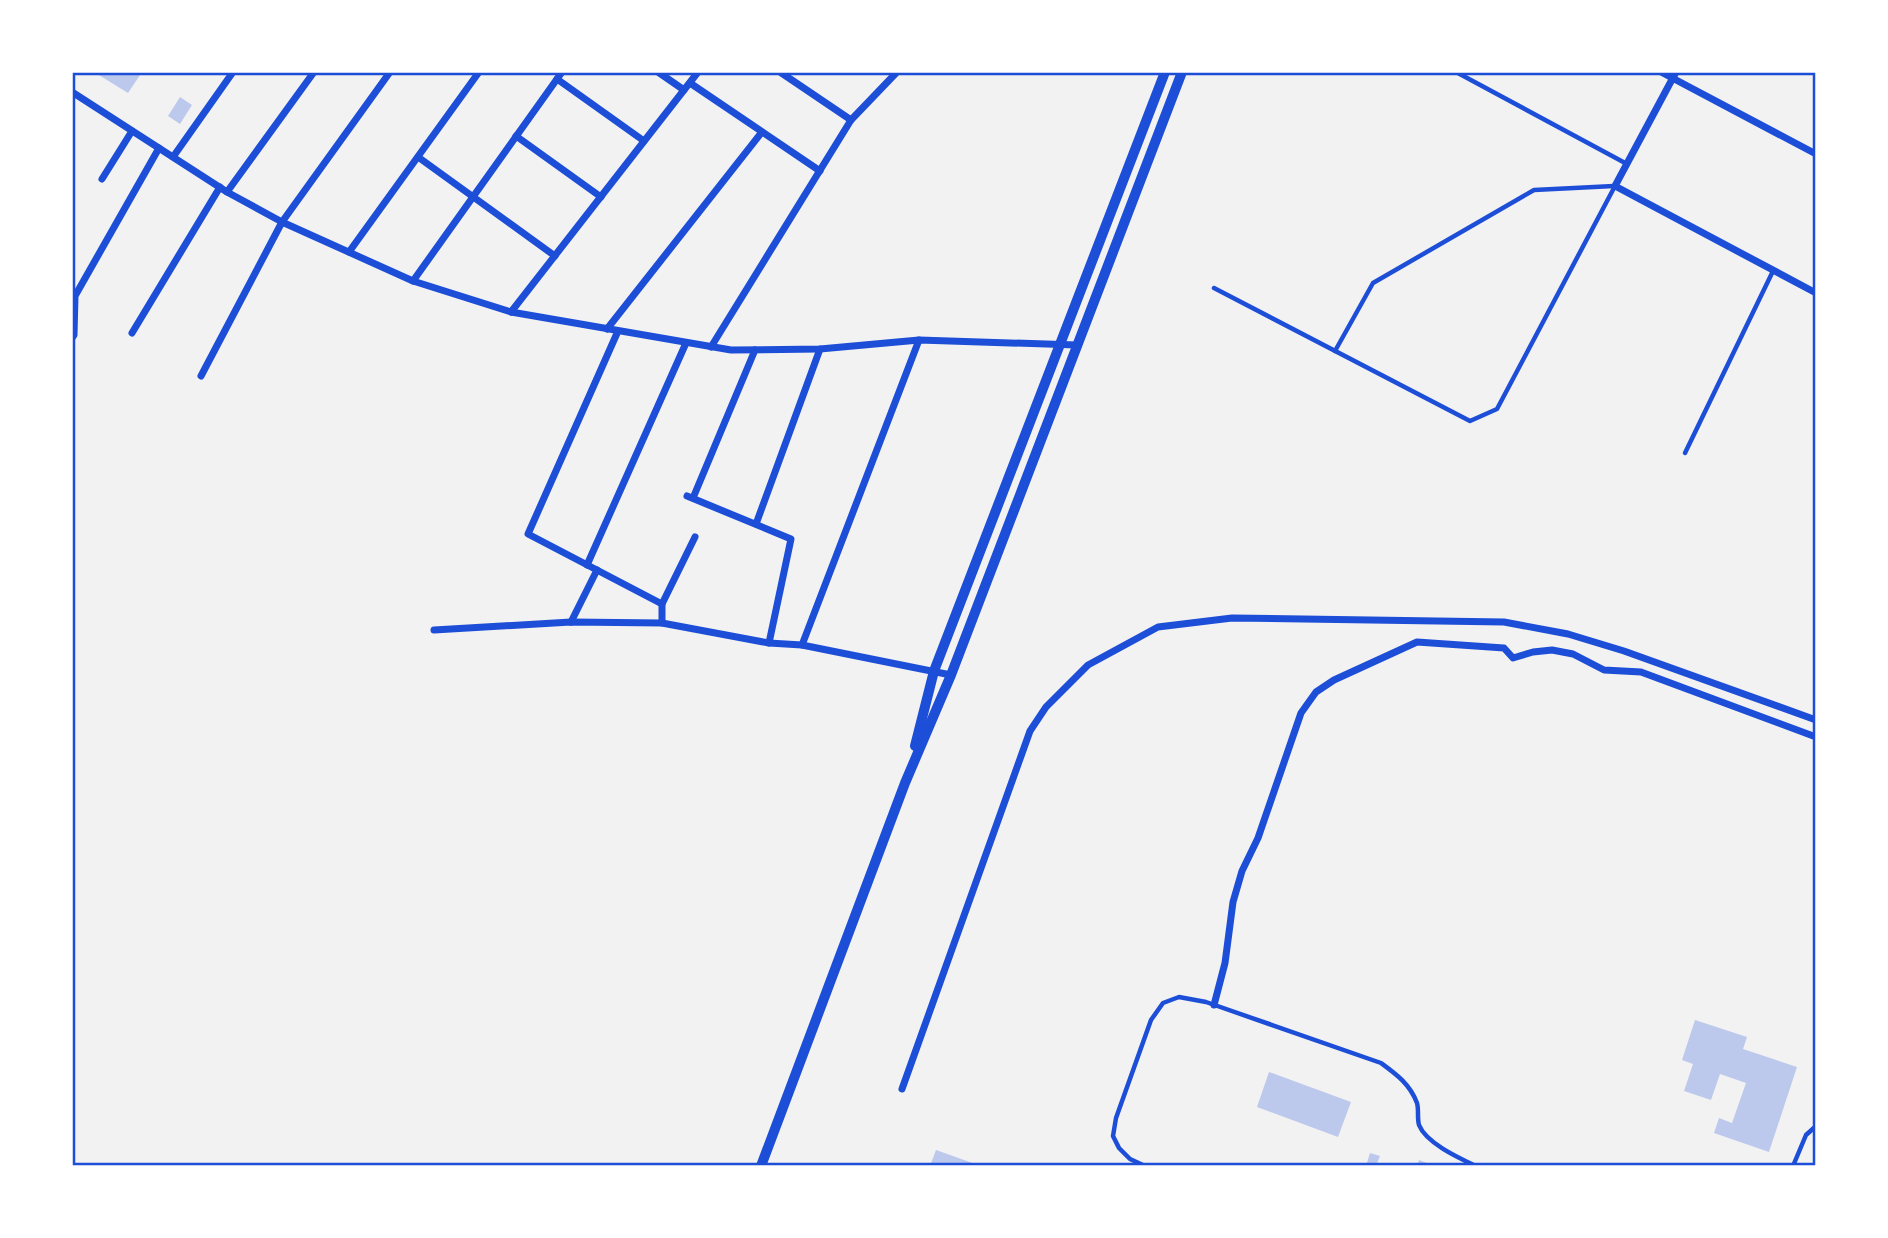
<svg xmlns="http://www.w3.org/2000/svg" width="1888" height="1238" viewBox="0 0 1888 1238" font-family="Quicksand,sans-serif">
<rect width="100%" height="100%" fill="#f2f2f2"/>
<g fill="#bdc9ec">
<polygon points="94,72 142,72 128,93"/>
<polygon points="180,97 192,105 180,124 168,116"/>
<polygon points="1695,1020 1747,1037 1743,1049 1797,1067 1769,1152 1714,1133 1719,1118 1732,1123 1746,1083 1720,1074 1711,1100 1684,1091 1693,1064 1682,1060"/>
<polygon points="1269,1072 1351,1102 1338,1137 1257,1107"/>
<polygon points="936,1150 981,1166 930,1166"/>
<polygon points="1370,1153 1380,1156 1376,1166 1366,1166"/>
<polygon points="1419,1160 1435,1166 1417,1166"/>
</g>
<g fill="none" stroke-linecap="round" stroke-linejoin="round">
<g stroke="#1d4ed8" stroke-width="4.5">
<polyline points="1456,72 1627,164"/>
<polyline points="1214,288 1470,421 1497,409 1615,186"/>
<polyline points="1335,351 1373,283 1534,190 1614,186"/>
<polyline points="1685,453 1773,271"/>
<path d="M 1145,1166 L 1130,1159 L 1119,1148 L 1113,1136 L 1116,1118 L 1151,1020 L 1163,1003 L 1179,997 L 1206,1002 L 1381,1063 C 1396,1074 1410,1084 1417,1103 C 1419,1110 1417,1118 1419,1125 C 1426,1143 1459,1158 1476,1166"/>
<polyline points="1793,1166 1806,1135 1816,1126"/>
</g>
<g stroke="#1d4ed8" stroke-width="7">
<polyline points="658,72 684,90"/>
<polyline points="780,72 851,120"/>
<polyline points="1661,72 1816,154"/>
<polyline points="1676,72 1615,186 1816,293"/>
<polyline points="557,79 644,141"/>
<polyline points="690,83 820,171"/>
<polyline points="72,92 227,192 282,222 413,281 511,312 731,350 820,349 919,340 1077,345"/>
<polyline points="516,136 601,197"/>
<polyline points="173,157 233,72"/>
<polyline points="418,157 555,256"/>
<polyline points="102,179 132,131"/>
<polyline points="227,192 314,72"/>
<polyline points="349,252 479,72"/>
<polyline points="413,281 562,72"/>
<polyline points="511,312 698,72"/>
<polyline points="607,329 762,132"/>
<polyline points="618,331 528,534 662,604"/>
<polyline points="132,333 220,187"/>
<polyline points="72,338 74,335 75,296 159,148"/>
<polyline points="711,347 851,120 897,72"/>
<polyline points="201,376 282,222 390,72"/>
<polyline points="687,496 791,539 769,643"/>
<polyline points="693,498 755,350"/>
<polyline points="756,524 820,349"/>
<polyline points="587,565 686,343"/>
<polyline points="571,622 597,570"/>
<polyline points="662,623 662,604 695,537"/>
<polyline points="434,630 571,622 662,623 769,643 802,645 951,675"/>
<polyline points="802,645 919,340"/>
<polyline points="1214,1005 1225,963 1233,902 1242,871 1258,838 1301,713 1316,692 1334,680 1417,642 1504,648 1513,658 1533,652 1552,650 1573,654 1604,670 1641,672 1816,737"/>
<polyline points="902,1089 1030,731 1046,707 1088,665 1158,627 1232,618 1504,622 1568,634 1624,651 1816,720"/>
</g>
<g stroke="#1d4ed8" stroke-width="10">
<polyline points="915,746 934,671 1165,72"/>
<polyline points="761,1166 905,783 951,675 1182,72"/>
</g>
</g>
<rect width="1888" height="1238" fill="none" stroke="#ffffff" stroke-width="147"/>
<rect x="74" y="74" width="1740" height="1090" fill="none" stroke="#1d4ed8" stroke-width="2.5"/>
</svg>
